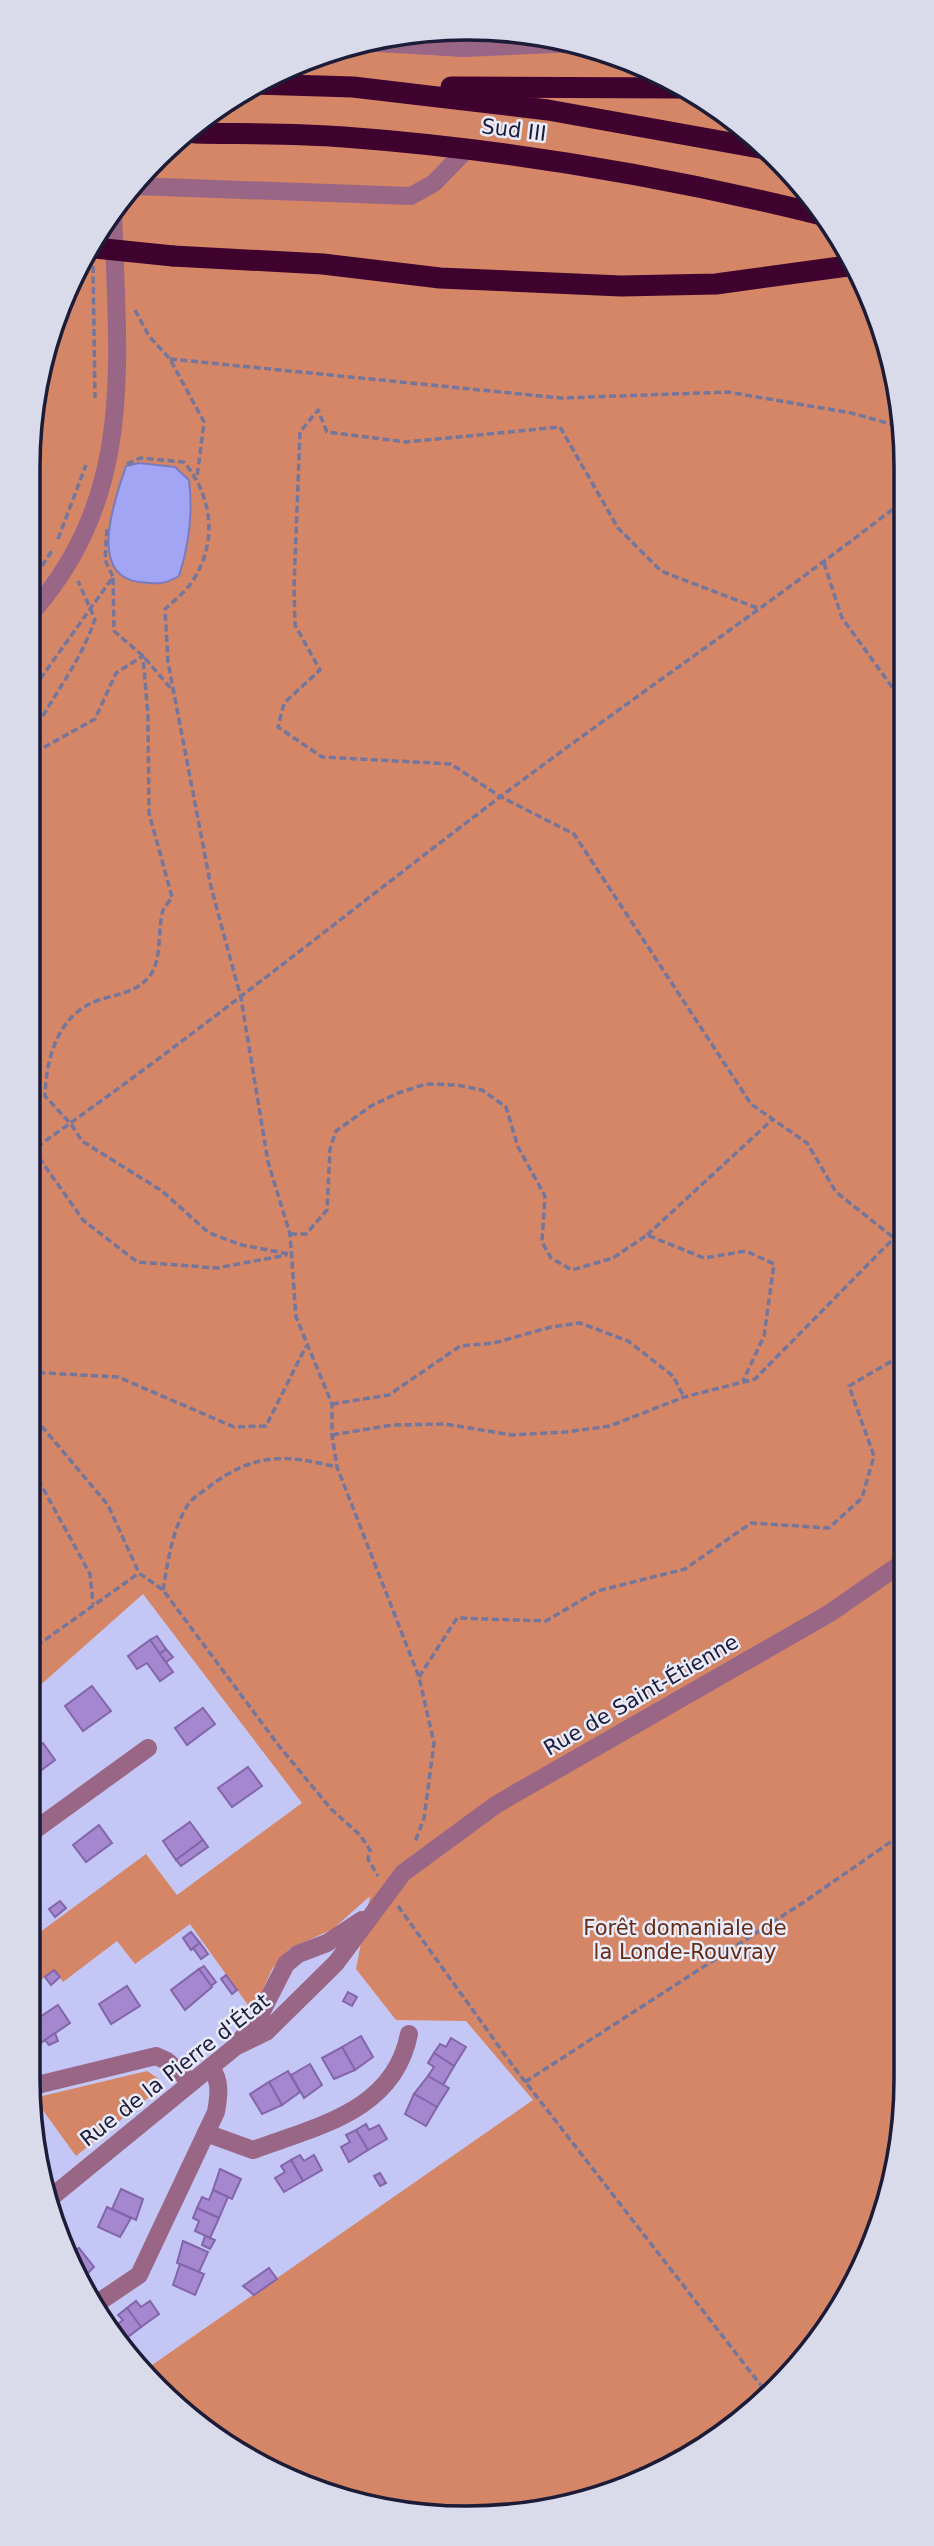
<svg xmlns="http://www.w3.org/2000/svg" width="934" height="2546" viewBox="0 0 934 2546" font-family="'DejaVu Sans',sans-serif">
<rect width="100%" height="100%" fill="#c4c7f5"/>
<g fill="#d48667">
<polygon points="410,32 581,43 711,102 797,178 861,273 902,409 906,2079 891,2193 816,2346 711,2444 553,2509 409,2514 248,2459 142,2372 533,2100 466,2021 396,2020 356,1969 370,1896 333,1929 289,1949 272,1969 253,2012 190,1924 135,1964 117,1941 63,1982 54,1970 28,1990 28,1941 146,1854 177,1895 302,1803 143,1594 28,1696 28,467 43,353 119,199 248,87"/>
<polygon points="147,2071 159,2079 159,2089 76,2156 34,2098"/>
</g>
<path fill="#a2a4f4" stroke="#7a7bbc" stroke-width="2" d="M 139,463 L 175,467 L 189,480 C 193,512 189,545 179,576 C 164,585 156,584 139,582 C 86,575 116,496 126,466 Z"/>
<g fill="#a487ce" stroke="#8265aa" stroke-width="2">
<polygon points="157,1636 166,1649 160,1654 150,1640"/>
<polygon points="150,1640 173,1672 160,1681 147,1663 137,1669 128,1656"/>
<polygon points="166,1649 173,1657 166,1662 160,1654"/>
<polygon points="92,1686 111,1711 83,1731 65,1706"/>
<polygon points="203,1708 215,1724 187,1745 175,1728"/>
<polygon points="43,1743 55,1760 36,1774 28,1763 28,1754"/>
<polygon points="248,1767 262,1786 232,1807 218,1788"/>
<polygon points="190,1822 203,1840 176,1860 163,1841"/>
<polygon points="99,1825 112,1843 86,1862 73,1845"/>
<polygon points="203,1840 208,1847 181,1866 176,1860"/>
<polygon points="60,1901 66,1908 55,1917 49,1909"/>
<polygon points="191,1932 200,1943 191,1950 183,1938"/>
<polygon points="200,1943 208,1954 201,1959 193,1948"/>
<polygon points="204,1966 216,1982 211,1986 199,1969"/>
<polygon points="199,1969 212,1987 185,2010 171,1990"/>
<polygon points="54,1970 60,1977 51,1985 45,1977"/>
<polygon points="226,1975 237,1990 232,1994 221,1979"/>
<polygon points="127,1986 140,2006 111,2024 99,2004"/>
<polygon points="348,1992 357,1997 352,2006 343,2001"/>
<polygon points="58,2005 70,2023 38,2045 28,2025"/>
<polygon points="55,2033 58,2041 49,2045 45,2040"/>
<polygon points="361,2036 373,2057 355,2070 342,2047"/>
<polygon points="451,2038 466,2047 454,2066 434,2053 440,2044 446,2047"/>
<polygon points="342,2047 355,2070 334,2079 322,2058"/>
<polygon points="434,2053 454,2066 443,2085 428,2076 434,2067 428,2063"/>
<polygon points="310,2064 322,2085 304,2098 291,2075"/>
<polygon points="288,2071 300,2092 282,2105 269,2082"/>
<polygon points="428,2076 449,2088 437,2107 414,2094"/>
<polygon points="269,2082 282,2105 262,2114 250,2094"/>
<polygon points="414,2094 437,2107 426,2126 405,2114"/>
<polygon points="366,2124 369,2130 379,2125 387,2139 368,2150 356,2130"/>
<polygon points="356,2130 368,2150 349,2162 341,2147 350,2142 346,2135"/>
<polygon points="300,2155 304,2161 314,2155 322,2170 303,2181 291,2160"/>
<polygon points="291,2160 303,2181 284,2192 275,2178 285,2172 281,2166"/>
<polygon points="220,2169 241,2179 232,2199 213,2190"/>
<polygon points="380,2173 386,2183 380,2186 374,2176"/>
<polygon points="121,2189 143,2199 136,2220 112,2209"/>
<polygon points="213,2190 228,2197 219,2218 197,2208 202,2197 209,2200"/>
<polygon points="107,2207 131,2218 120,2237 98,2227"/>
<polygon points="197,2208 219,2218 210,2238 195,2231 199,2221 193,2218"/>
<polygon points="205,2236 215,2240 210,2249 202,2245"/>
<polygon points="183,2241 208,2252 199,2272 177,2263"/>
<polygon points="79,2248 94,2267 84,2277 71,2254"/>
<polygon points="180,2264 204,2274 195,2295 173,2285"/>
<polygon points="269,2268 277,2279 254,2295 243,2286"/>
<polygon points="136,2301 141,2307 150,2301 159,2314 141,2327 127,2308"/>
<polygon points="127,2308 141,2327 124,2340 114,2327 123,2320 118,2315"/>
</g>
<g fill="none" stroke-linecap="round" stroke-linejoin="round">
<g stroke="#74769b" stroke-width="3.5" stroke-dasharray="7 3.5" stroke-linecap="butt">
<polyline points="93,266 95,398"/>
<polyline points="135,310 149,336 170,359 204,422 197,477"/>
<polyline points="170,359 561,398 728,392 851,413 902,427"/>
<path d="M 127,464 L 140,458 L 184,462 C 213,497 218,543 192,582 C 185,592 174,601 165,609 L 168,662 L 211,887 L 241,998 L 268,1162 L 290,1234 L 296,1317 L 332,1404 L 332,1435 L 337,1467 L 419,1677 L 434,1743 L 424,1818 L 415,1842"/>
<polyline points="58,539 86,465"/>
<polyline points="824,563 842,618 903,702"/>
<polyline points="42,566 53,549"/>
<polyline points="113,578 114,631 143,656 174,692"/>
<polyline points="757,608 661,571 618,528 560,427 406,442 327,432 318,410 300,432 294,587 295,625 320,670 284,703 278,727 322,757 451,764 501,797 574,834 751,1104 807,1143 836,1192 894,1238 896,1251 904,1255"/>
<polyline points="28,696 113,577 105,560 107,528"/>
<path d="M 28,744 C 49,699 79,667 95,619 L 78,581"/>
<path d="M 28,761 L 41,749 L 95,719 L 116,673 L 143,656 L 148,717 L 149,813 L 172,897 C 170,901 165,906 163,910 C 157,930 163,962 148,978 C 135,993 117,994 99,1000 C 59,1013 46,1057 45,1096 L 71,1124 L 82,1141 L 162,1191 L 209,1233 L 242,1245 L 289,1254"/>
<polyline points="33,1149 83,1220 137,1262 217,1268 287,1255"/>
<path d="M 28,1153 C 190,1040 343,916 500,797 C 633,697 771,604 902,502"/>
<polyline points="290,1234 306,1234 327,1210 330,1149 336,1131 371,1106 398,1093 426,1084 457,1085 482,1090 506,1107 518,1147 545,1196 542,1242 551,1258 572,1270 613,1258 647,1235 704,1258 746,1251 774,1264 764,1336 743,1381"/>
<polyline points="647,1235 773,1119"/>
<polyline points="28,1372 118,1377 234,1427 266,1426 306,1346"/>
<polyline points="332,1404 389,1395 460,1346 494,1343 551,1327 580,1323 628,1341 673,1376 684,1397"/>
<polyline points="28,1410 108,1505 139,1573 163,1590 279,1746 331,1809 360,1835 370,1850 368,1859 378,1876"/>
<polyline points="332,1435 392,1425 445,1424 512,1435 566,1432 610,1426 684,1397 755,1379 894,1238 904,1232"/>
<polyline points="28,1461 90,1574 93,1604"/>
<path d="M 163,1590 C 168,1561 172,1529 189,1503 C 194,1497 204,1491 210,1486 C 254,1453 285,1454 336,1467"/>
<polyline points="28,1652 139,1573"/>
<polyline points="419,1677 457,1618 546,1621 597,1591 685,1569 751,1523 829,1528 862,1498 874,1456 849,1386 904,1354"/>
<polyline points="398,1906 513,2066 766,2392"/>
<polyline points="525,2082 804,1902 905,1832"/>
</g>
<g stroke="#996686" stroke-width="18">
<polyline points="378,43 464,48 577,43"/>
<polyline points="134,186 411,196 434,183 467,149"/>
<path d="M 28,617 C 138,495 117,362 113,211"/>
<polyline points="28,1835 148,1748"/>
<polyline points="240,2041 258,2019 286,1964 298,1954 327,1943 362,1920"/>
<polyline points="29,2087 156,2056 167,2061 191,2082"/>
<path d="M 206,2133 L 253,2150 C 318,2126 394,2111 409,2034"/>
<polyline points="48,2200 235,2047 266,2032 336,1963 403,1873 497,1804 830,1613 905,1561"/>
<path d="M 99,2302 L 139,2275 L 216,2112 C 219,2095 221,2082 211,2067"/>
</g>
<g stroke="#3f012e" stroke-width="21">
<polyline points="254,84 353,87 548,110 765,149"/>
<polyline points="451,87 680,88"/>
<path d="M 195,133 C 244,134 295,133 344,137 C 505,149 665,176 822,215"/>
<polyline points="173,256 323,264 440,278 621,286 716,284 855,265"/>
</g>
<polyline stroke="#3f012e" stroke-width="21" points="95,248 173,256"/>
</g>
<g text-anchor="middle" stroke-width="5" stroke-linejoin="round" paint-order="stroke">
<g font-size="21" fill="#1c1c38" stroke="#e9eafa">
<text transform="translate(514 130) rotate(7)" y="7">Sud III</text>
<text transform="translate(641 1695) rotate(-30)" y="7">Rue de Saint-Étienne</text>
<text transform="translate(175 2070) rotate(-38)" y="7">Rue de la Pierre d'État</text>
</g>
<g font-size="21" fill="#642d16" stroke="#e9eafa">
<text x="685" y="1935">Forêt domaniale de<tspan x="685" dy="24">la Londe-Rouvray</tspan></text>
</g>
</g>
<path d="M0 0H934V2546H0ZM467 40H467A427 427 0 0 1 894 467V2079A427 427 0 0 1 467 2506H467A427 427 0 0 1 40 2079V467A427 427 0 0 1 467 40Z" fill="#d9daea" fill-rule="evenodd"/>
<path fill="none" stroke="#1c1c38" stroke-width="3.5" d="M467 40H467A427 427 0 0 1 894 467V2079A427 427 0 0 1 467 2506H467A427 427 0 0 1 40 2079V467A427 427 0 0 1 467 40Z"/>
</svg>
